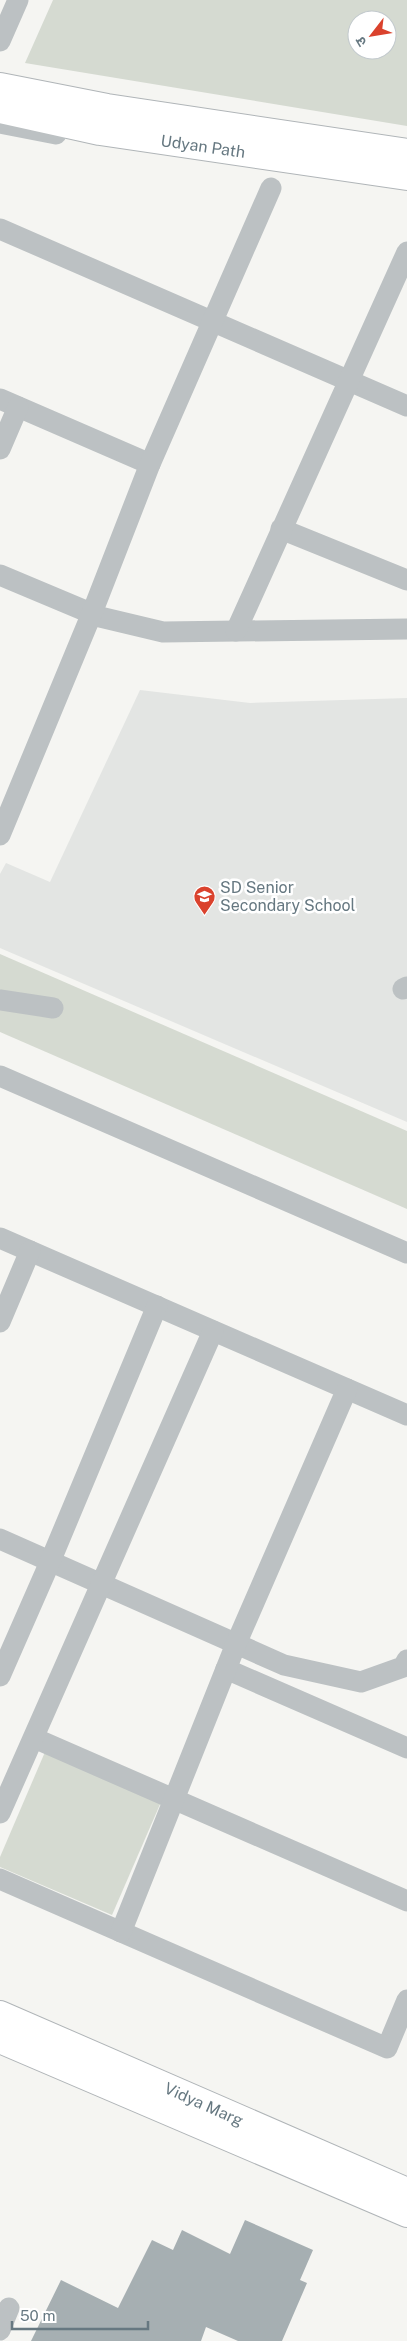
<svg xmlns="http://www.w3.org/2000/svg" width="407" height="2341" viewBox="0 0 407 2341" font-family="'Public Sans','Noto Sans Devanagari',sans-serif">
<rect width="100%" height="100%" fill="#f5f5f2"/>
<polygon fill="#e3e5e3" points="140,690 250,703 407,698 407,1122 0,948 0,874 6,863 50,882"/>
<g fill="#d5dad1" fill-rule="evenodd">
<path d="M 53,0 L 407,0 L 407,126 L 25,63 ZM 357,20 L 387,20 L 387,50 L 357,50 Z"/>
<polygon points="0,954 407,1131 407,1209 0,1032"/>
<polygon points="45,1752 161,1802 112,1915 0,1867 0,1857"/>
</g>
<polygon fill="#a6afb2" points="245,2220 313,2250 300,2280 307,2283 282,2341 238,2341 206,2327 201,2341 31,2341 61,2280 118,2308 152,2240 173,2250 182,2230 230,2254"/>
<g fill="none" stroke-linecap="round" stroke-linejoin="round">
<defs>
<g id="major">
<polyline points="0,87 107,108 407,153"/>
<polyline points="0,109 100,131 407,176"/>
<polyline points="0,2015 407,2192"/>
<polyline points="0,2039 407,2213"/>
</g>
</defs>
<use href="#major" stroke="#b0b5b8" stroke-width="30"/>
<g stroke="#bcc1c3" stroke-width="21">
<polyline points="0,41 18,0"/>
<polyline points="0,123 56,134"/>
<polyline points="0,229 407,406"/>
<polyline points="0,399 150,464"/>
<polyline points="0,449 18,407"/>
<polyline points="281,529 407,580"/>
<polyline points="0,575 100,617 163,632 407,629"/>
<polyline points="236,631 407,252"/>
<polyline points="0,835 92,613 150,464 271,188"/>
<polyline points="403,989 407,987"/>
<polyline points="0,1000 53,1008"/>
<polyline points="0,1076 407,1253"/>
<polyline points="0,1238 407,1415"/>
<polyline points="0,1322 30,1251"/>
<polyline points="0,1539 284,1665 361,1682 403,1667 407,1660"/>
<polyline points="226,1669 407,1748"/>
<polyline points="0,1676 50,1562 157,1306"/>
<polyline points="34,1738 407,1901"/>
<polyline points="0,1813 213,1331"/>
<polyline points="0,1879 387,2048 407,2000"/>
<polyline points="121,1932 236,1644 347,1389"/>
<polyline points="0,2330 9,2308"/>
</g>
<use href="#major" stroke="#fff" stroke-width="28"/>
</g>
<defs>
<symbol id="school-pin" viewBox="-11 -11 22 30"><path d="M0 17L-7.5 6A9.5 9.5 0 1 1 7.5 6Z" fill="#da422d" stroke="#fff"/><path d="M0-5L7-2L0 1L-7-2ZM-4 1L0 2.5L4 1V4Q0 6-4 4Z" fill="#fff"/></symbol>
</defs>
<g fill-rule="evenodd">
<use href="#school-pin" x="192" y="884" width="25" height="34"/>
</g>
<g text-anchor="middle" stroke-width="5" stroke-linejoin="round" paint-order="stroke">
<g font-size="16" fill="#667881" stroke="#fff">
<text transform="translate(203 146) rotate(8)" y="6">Udyan Path</text>
<text transform="translate(204 2104) rotate(24)" y="6">Vidya Marg</text>
</g>
<g font-size="16" fill="#667881" stroke="#fff" text-anchor="start">
<text x="220" y="893">SD Senior<tspan x="220" dy="18">Secondary School</tspan></text>
</g>
</g>
<g transform="translate(372 35) rotate(239)"><circle r="24" fill="#ffffff" stroke="#c2c9cd"/>
<path d="M0-4L9 19L0 12L-9 19Z" fill="#da422d"/>
<text y="-8" font-size="14" font-weight="bold" text-anchor="middle" fill="#667881">उ</text>
</g>
<path d="M12 2321v8h136v-8" fill="none" stroke="#667881" stroke-width="2.5"/>
<text x="20" y="2321" font-size="15" fill="#667881" stroke="#ffffff" stroke-width="4" paint-order="stroke">50 m</text>
</svg>
